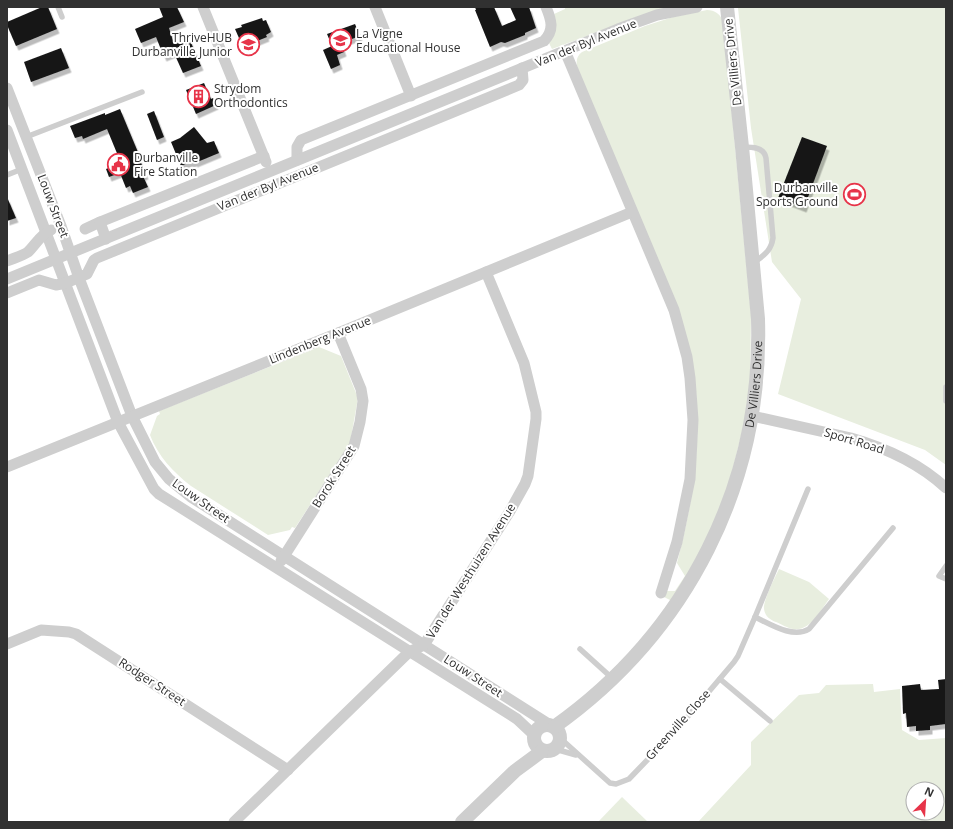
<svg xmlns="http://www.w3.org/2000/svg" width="953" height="829" viewBox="0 0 953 829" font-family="'Open Sans',sans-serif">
<defs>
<filter id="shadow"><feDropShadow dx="2.5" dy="4.5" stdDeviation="0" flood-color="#0004"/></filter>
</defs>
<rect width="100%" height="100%" fill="#fff"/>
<g fill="#e8eedf" fill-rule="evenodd">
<path d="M 565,7 L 669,7 L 649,13 L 552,49 L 549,43 C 555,32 558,26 554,14 L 565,9 Z"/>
<polygon points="740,7 946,7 946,465 925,450 778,394 801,299 772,262 751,128 738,8"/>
<path d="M 707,10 C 715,10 720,14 723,21 L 751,314 L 750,400 L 726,496 L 702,552 L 672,601 L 664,597 L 667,591 L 675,591 L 685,576 L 677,563 C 693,501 702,445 695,381 L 577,66 C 576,60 577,56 582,52 L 645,26 L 673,17 Z"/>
<path d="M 319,347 L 341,356 L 358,398 L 350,443 L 295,528 L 292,527 L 290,530 L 268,535 L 191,486 C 173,472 158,456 150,435 L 157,416 L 160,414 L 159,411 Z"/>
<path d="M 779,569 L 809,582 L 829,599 C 821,610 810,632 793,629 C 787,628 781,624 776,622 C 770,620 765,616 764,609 C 763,601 775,577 779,569 Z"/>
<path d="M 873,684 L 874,692 L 900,689 L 902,730 L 919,740 L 946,738 L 946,822 L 698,822 L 751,765 L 751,742 L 799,695 L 819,693 L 826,685 ZM 913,789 L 937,789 L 937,813 L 913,813 Z"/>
<polygon points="622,797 648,822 598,822"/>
</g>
<g fill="#181818" filter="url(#shadow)">
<polygon points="42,7 48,7 57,29 16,46 7,25 7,22"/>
<polygon points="159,7 177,7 184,22 169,28 174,44 189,38 201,66 183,73 174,53 164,57 156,37 141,43 135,29 163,17"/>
<polygon points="475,7 494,7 502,26 516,20 510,7 529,7 536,28 525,33 525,35 505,43 501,42 490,47 475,10 476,10"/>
<polygon points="262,18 263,21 266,20 271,32 266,35 267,37 243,47 235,29 242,27 241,25"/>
<polygon points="355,24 360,36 341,43 344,52 337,55 340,65 331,69 323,50 332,46 327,34"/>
<polygon points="61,48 69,68 31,82 24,62"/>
<polygon points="204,83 211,99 213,98 216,105 196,114 186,90"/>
<polygon points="120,109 140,157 139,158 146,175 143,176 148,187 133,193 130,186 126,188 120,173 109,177 106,169 121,163 107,129 83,139 82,136 75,138 70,126 105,113 105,115"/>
<polygon points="154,111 164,137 157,140 147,114"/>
<polygon points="194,127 207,143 214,141 219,153 195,163 195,162 191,163 190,162 181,166 171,142 180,138"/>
<polygon points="802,137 827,146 804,208 778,198"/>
<polygon points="7,197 16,218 7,221"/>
<polygon points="946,679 946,724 930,726 930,730 916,731 916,726 907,727 906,713 903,714 902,686 920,684 921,690 939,689 938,680"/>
</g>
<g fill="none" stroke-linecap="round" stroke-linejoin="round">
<g stroke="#cecece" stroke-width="5.5">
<polyline points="58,7 62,17"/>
<polyline points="26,137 142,92"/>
<path d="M 743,147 C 752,147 764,147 766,158 L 773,238 C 771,251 764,255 755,262"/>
<polyline points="7,175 22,169"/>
<polyline points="946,387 946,401"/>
<polyline points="946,566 939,576 946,579"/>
<path d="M 755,617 C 770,624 793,639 809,629 L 893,528"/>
<polyline points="580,649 612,678"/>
<polyline points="720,679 770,721"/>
<polyline points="560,738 610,783 616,784 629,779 678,728 734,662 738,656 755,617 808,489"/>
<polyline points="555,749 576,755"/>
</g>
<g stroke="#cecece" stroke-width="11">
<polyline points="203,7 266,162"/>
<polyline points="375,7 411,96"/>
<polyline points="565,51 674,310 687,357 690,378 693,420 690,479 677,542 661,593"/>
<polyline points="7,88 61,226 79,278 132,416 155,462 169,479 191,497 550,725"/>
<polyline points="7,130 118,422 154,489 159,494 517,719 534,735"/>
<path d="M 297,160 L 297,147 L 301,140 L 544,41 C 555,30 551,19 546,7"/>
<polyline points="85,229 100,222"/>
<polyline points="106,239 100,222 264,156"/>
<path d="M 7,261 C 14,258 22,256 28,252 C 36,244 40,235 51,230"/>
<polyline points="7,279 618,29 657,15 697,7"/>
<polyline points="7,293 39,280 56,285 66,283 87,274 94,260 97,258 519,85 523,80 522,68"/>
<path d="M 752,416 L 851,438 C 886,448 919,463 946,488"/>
<polyline points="7,467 338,333 632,212"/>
<polyline points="281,561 354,446 360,422 363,401 361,389 338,333"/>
<polyline points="7,644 41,630 69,632 76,634 288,770"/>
<polyline points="234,822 409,652 424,645 510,511 525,484 528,476 536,419 536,412 524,363 486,272"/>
</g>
<g stroke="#cecece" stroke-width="14">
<circle cx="547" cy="738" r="13"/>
<path id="s1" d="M 554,727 C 688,632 763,483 758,319 L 742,147 L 727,7"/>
<polyline points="462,822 515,771 542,751"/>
</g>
</g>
<defs>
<symbol id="school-ring" viewBox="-11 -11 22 22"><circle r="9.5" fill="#fff" stroke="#e73449" stroke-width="1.5"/><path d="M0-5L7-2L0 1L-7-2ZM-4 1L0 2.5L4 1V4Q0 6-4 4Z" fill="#e73449"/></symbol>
<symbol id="building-ring" viewBox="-11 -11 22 22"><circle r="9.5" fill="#fff" stroke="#e73449" stroke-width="1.5"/><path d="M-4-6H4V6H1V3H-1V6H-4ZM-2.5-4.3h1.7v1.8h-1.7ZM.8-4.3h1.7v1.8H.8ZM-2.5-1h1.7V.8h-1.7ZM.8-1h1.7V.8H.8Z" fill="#e73449"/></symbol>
<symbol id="civic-ring" viewBox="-11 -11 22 22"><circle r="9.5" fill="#fff" stroke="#e73449" stroke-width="1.5"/><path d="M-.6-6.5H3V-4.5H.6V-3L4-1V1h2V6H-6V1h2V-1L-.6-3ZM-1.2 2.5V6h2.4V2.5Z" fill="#e73449"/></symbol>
<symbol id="stadium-ring" viewBox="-11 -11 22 22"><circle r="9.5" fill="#fff" stroke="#e73449" stroke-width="1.5"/><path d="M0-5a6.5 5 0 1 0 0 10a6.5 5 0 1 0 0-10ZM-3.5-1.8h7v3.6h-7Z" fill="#e73449"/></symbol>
</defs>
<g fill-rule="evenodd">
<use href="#school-ring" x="328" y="28" width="25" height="25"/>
<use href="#school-ring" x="236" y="32" width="25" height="25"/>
<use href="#building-ring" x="186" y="84" width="25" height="25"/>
<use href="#civic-ring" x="106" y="152" width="25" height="25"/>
<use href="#stadium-ring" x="842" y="182" width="25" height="25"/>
</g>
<g text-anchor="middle" stroke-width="4" stroke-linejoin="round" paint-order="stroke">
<g font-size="12" fill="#313131" stroke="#fff" text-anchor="start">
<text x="356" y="38">La Vigne<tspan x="356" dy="14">Educational House</tspan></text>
<text x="232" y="42" text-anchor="end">ThriveHUB<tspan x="232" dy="14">Durbanville Junior</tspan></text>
<text x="214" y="93">Strydom<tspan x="214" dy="14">Orthodontics</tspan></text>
<text x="134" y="162">Durbanville<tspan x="134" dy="14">Fire Station</tspan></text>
<text x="838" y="192" text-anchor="end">Durbanville<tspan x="838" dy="14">Sports Ground</tspan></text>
</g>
<g font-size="12" fill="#313131" stroke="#fff">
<text transform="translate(586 43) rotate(-22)" y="4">Van der Byl Avenue</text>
<text transform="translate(733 62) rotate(-96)" y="4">De Villiers Drive</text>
<text transform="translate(268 187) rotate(-22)" y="4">Van der Byl Avenue</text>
<text transform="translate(53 206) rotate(69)" y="4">Louw Street</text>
<text transform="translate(320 340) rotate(-22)" y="4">Lindenberg Avenue</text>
<text dy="4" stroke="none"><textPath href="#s1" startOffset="410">De Villiers Drive</textPath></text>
<text transform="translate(854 441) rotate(17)" y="4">Sport Road</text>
<text transform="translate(334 477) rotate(-58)" y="4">Borok Street</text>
<text transform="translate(201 501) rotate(35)" y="4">Louw Street</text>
<text transform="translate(471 571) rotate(-58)" y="4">Van der Westhuizen Avenue</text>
<text transform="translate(473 676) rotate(33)" y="4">Louw Street</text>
<text transform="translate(152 682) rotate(33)" y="4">Rodger Street</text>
<text transform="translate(678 725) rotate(-48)" y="4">Greenville Close</text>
</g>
</g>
<rect width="953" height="829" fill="none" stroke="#313131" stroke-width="16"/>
<g transform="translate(925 801) rotate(25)"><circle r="19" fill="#ffffff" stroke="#adadad"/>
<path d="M0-3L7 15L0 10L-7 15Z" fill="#e73449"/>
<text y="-6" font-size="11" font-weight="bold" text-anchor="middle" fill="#313131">N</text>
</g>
</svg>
